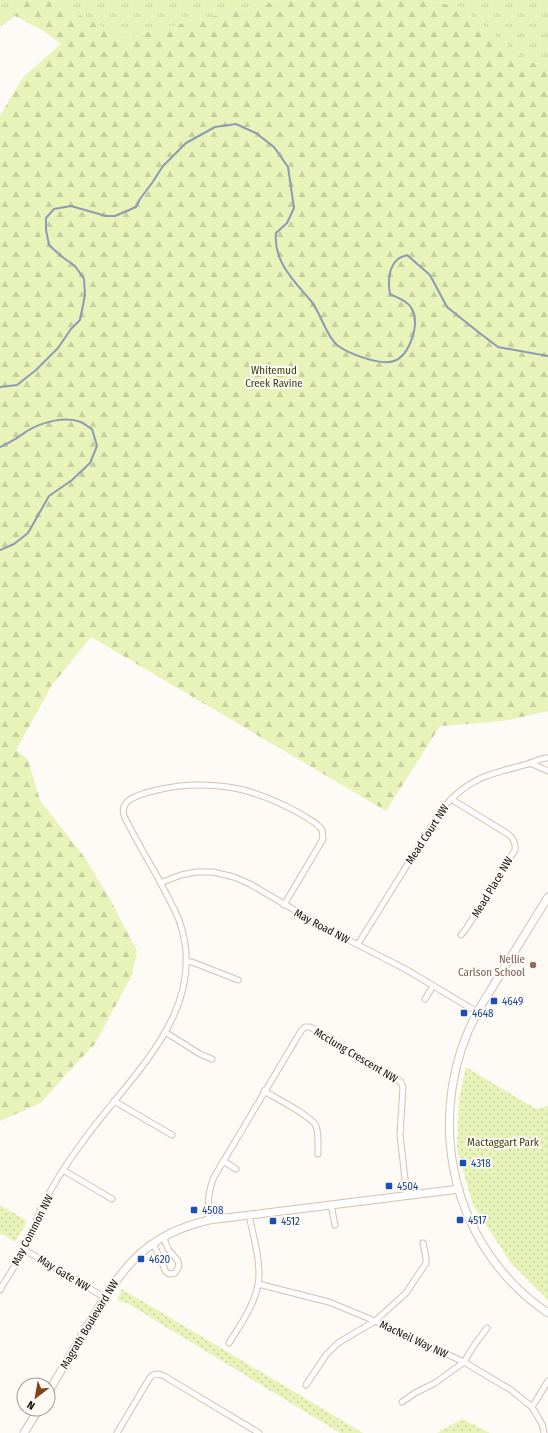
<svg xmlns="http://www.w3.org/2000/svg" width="548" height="1433" viewBox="0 0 548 1433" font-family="'Fira Sans Condensed',sans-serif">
<defs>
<pattern id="grass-tufts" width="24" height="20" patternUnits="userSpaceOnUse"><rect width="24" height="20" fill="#e8f3b9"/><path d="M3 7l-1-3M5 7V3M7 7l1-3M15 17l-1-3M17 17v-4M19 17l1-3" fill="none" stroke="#c6cf9e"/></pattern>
<pattern id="forest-firs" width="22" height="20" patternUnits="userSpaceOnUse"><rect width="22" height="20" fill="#e8f3b9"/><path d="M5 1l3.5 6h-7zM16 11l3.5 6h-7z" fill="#c6cf9e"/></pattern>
<pattern id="park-dots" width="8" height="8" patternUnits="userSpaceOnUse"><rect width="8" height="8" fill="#e8f3b9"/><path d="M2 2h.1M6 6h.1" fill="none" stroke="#c6cf9e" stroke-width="1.8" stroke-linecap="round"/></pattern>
</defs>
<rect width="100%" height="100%" fill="#fefaf6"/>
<g fill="url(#grass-tufts)">
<polygon points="0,0 23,0 15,16 0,27"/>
<polygon points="52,0 280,0 123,38"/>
<polygon points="423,0 548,0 548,65 528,62 460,7"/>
</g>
<polygon fill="url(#forest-firs)" points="23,0 52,0 123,38 280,0 423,0 460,7 528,62 548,65 548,711 503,721 440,726 386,811 91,637 52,685 16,750 28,760 40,800 85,858 111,901 137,951 132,975 95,1044 68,1072 41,1103 0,1121 0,116 23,77 61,44 42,30 15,16"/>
<g fill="url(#park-dots)">
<polygon points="466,1067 536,1109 548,1106 548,1300 511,1263 473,1205 457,1149 459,1099"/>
<polygon points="0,1205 27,1221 15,1242 0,1233"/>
<polygon points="122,1289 363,1433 340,1433 127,1303 117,1300"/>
<polygon points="462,1419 490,1433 437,1433"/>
</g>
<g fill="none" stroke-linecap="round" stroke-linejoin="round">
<g stroke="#8c9bb0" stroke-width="2">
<path d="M 0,387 L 17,385 L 36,370 L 58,348 L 71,329 L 80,320 L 85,295 L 84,279 L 75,266 L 61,256 L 49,245 L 46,230 L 46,218 L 54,209 L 71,206 L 106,216 L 115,216 L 136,207 L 140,199 L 152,183 L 163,166 L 186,143 L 215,127 L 236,124 L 256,133 L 274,147 L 288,167 L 294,208 L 287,223 L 276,233 C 273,261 294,281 311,301 C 321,313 326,336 337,345 C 347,353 380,366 394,361 C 410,355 420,324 412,309 C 408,301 398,298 390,294 C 388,283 388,267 398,259 C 400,257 405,256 407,255 L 430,275 L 447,307 L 477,331 L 498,347 L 548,356"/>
<path d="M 0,447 C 12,442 17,438 27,431 C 42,422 64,416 81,422 C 85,424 88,427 92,429 L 97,446 L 90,463 L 72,480 L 49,496 L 28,533 L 14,544 L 0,550"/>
</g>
<defs>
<g id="street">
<polyline points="530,763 548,771"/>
<path d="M 451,799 L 508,834 C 513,838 516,843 515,850 L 466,929 L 461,935"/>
<polyline points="160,883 181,875 196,872 213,872 234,877 250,884 327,929 407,970 477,1012"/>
<path d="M 358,944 L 442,809 C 469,777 490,774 528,764 C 535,762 541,757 548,758"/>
<polyline points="186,962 192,962 238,980"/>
<polyline points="425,999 433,986"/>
<polyline points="165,1032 200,1054 212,1059"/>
<path d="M 264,1091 C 274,1097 313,1117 316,1126 C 319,1134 318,1145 318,1154"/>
<polyline points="114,1101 172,1135"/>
<polyline points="223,1161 236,1169"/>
<polyline points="63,1170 112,1199"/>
<polyline points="331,1205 335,1225"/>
<path d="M 209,1220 C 207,1204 208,1191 214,1177 L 301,1031 L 305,1027 L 310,1027 L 401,1082 L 403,1087 L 400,1135 L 407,1196"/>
<polyline points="153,1243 166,1272 169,1274 175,1273 179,1266 178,1261 168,1249 163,1236"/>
<polyline points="23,1249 104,1297"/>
<polyline points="258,1284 329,1302 375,1321 464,1362 511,1390 532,1407 542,1424 544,1433"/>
<path d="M 0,1290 C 6,1279 13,1269 19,1259 C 28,1243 34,1225 41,1209 C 52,1186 66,1164 81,1144 C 127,1078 212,1011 179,920 C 173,905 164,890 157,876 C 146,857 135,838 125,818 C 122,812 123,806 128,801 C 141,791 179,785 196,785 C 210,785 225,786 239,789 C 261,794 281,803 301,814 C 308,819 318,823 322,830 L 323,839 L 284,905"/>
<path d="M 229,1343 C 240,1325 254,1306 258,1285 C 262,1264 253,1236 249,1215"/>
<polyline points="306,1385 326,1355 338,1343 375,1321 406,1293 426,1263 426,1258 423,1243"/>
<polyline points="402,1402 415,1393 435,1383 464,1362 475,1344 487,1328"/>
<polyline points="532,1407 548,1381"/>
<path d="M 117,1433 L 149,1379 C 153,1373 158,1373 164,1376 L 259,1433"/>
</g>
<g id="secondary">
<path d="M 548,897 L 482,1004 C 421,1107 447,1245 548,1313"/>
<path d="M 48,1393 C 62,1369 76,1345 90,1322 C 122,1268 144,1235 209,1220 L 331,1205 L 459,1189"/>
<polyline points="24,1433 39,1409"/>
</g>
</defs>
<use href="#street" stroke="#d4c1af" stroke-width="7"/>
<use href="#secondary" stroke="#d4c1af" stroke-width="9"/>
<use href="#street" stroke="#fff" stroke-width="5"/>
<use href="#secondary" stroke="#fff" stroke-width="7"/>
</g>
<circle fill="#8d6e63" stroke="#fefaf6" stroke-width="1.5" cx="533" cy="965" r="4"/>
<g fill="#1a4fb4" stroke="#fefaf6" stroke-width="1.5">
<rect x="490" y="997" width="8" height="8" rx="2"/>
<rect x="460" y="1009" width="8" height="8" rx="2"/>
<rect x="459" y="1159" width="8" height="8" rx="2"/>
<rect x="385" y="1182" width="8" height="8" rx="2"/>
<rect x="190" y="1206" width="8" height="8" rx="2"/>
<rect x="456" y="1216" width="8" height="8" rx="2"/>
<rect x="269" y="1217" width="8" height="8" rx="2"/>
<rect x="137" y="1255" width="8" height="8" rx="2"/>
</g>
<g text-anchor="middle" stroke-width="4" stroke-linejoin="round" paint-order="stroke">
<g font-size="11" fill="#3b410f" stroke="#fefaf6">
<text x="274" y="374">Whitemud<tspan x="274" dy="13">Creek Ravine</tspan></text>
<text x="503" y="1146">Mactaggart Park</text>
</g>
<g font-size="11" fill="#140e07" stroke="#fefaf6">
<text transform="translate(427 834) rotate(-57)" y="4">Mead Court NW</text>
<text transform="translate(492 887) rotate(-59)" y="4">Mead Place NW</text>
<text transform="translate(322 926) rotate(28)" y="4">May Road NW</text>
<text transform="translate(356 1055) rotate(31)" y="4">Mcclung Crescent NW</text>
<text transform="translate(32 1230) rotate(-63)" y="4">May Common NW</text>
<text transform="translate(64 1273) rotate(31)" y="4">May Gate NW</text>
<text transform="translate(89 1324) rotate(-59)" y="4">Magrath Boulevard NW</text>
<text transform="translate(414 1339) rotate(25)" y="4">MacNeil Way NW</text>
</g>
<g font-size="11" fill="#785e54" stroke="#fefaf6" text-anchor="end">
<text x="525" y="963">Nellie<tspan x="525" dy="13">Carlson School</tspan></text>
</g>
<g font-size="11" fill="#164399" stroke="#fefaf6" text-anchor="start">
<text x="502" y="1005">4649</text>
<text x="472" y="1017">4648</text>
<text x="471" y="1167">4318</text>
<text x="397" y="1190">4504</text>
<text x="202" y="1214">4508</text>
<text x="468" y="1224">4517</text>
<text x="281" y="1225">4512</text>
<text x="149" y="1263">4620</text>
</g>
</g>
<g transform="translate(36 1397) rotate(211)"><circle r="19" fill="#fefaf6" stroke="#a09c96"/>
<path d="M0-3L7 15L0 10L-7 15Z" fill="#854114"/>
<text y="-6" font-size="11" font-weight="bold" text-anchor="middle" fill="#140e07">N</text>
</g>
</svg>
